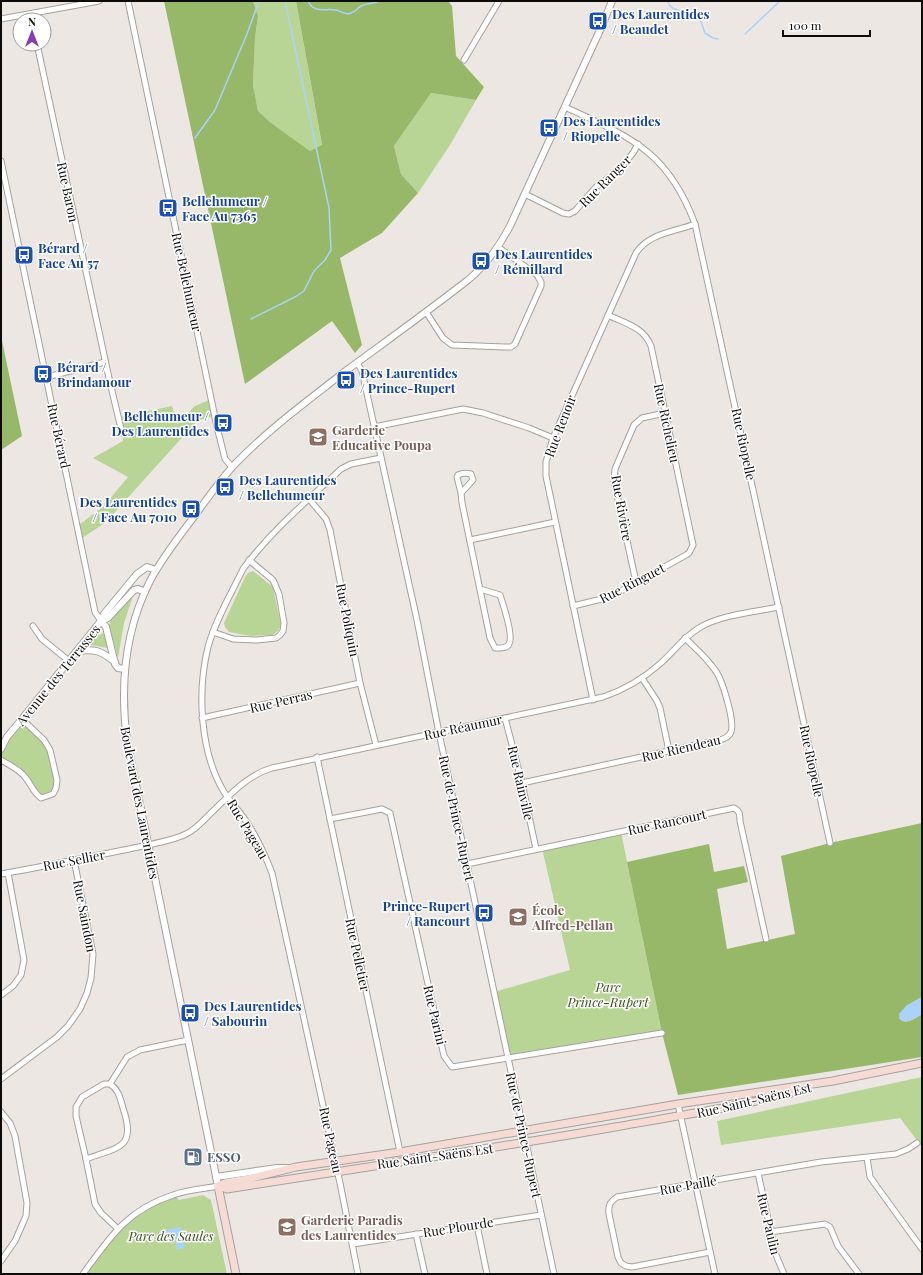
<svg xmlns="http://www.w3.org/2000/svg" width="923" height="1275" viewBox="0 0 923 1275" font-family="'Playfair Display',serif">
<rect width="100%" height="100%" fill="#ede7e4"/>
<g fill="#b9d596">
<polygon points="253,1 296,1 322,146 310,151 270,122 258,111 253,85 255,38 258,16"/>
<polygon points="431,93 476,100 450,145 418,193 401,174 394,146"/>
<polygon points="209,400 213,416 197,421 105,523 82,538 79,525 103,507 128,477 93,458 123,441 120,417 172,406 177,424 195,406"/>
<polygon points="253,571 273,587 281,625 278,631 272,635 251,636 229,632 225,627 224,623 245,577 248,573"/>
<polygon points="134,593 124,623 118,658 109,625 112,618"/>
<path d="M103 633C106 637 109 644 107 648L91 645V642L98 635Z"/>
<polygon points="22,719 44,740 57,780 53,794 41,798 26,778 1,760 1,749"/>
<polygon points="621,832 662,1033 508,1058 494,992 570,970 542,848"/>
<polygon points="922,1077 922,1147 900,1118 721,1145 717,1121"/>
<polygon points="174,1194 179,1200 203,1195 211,1200 227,1274 83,1274 131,1216"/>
</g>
<g fill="#97b868">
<polygon points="164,1 253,1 258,16 255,38 253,85 258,111 270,122 310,151 322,145 296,1 448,1 452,6 456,56 484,87 476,100 431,93 394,146 401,174 418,193 382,233 340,258 362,345 355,353 332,321 245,384"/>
<polygon points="1,336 22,436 1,450"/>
<path d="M922 823V997L906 1006 899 1018C906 1026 915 1018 922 1014V1057L678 1095 662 1033 627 862 709 844 714 872 744 866 748 882 717 889 727 949 795 934 781 856 830 843Z"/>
</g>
<g fill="#abd2f9">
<path d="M922 997V1014C914 1019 900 1028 899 1014L906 1006Z"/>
<polygon points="181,1227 185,1248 177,1250 175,1240 162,1242 160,1231"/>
</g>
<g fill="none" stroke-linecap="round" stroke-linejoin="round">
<g stroke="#abd2f9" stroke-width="1.5">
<path d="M308 1C314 14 326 8 336 10 341 11 346 16 351 13 356 12 357 8 361 6 367 3 374 4 379 1"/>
<path d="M668 1C670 13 688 10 697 17 703 21 702 27 705 33L713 38 718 39"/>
<polyline points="745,34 780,1"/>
<polyline points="195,138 215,110 247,34 259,1"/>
<polyline points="251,319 295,297 304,291 314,271 325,260 331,250 329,208 285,1"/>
</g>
<defs>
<g id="minor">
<polyline points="128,1 217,427 225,459 232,467"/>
<polyline points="1,19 99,1"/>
<polyline points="37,44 109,378 122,433"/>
<polyline points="464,60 499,1"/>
<path d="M565 107C630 137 668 151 695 224L830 843"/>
<polyline points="1,161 95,612 101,621"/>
<polyline points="525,194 563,213 569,214 575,211 596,187 619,170 633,153 638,144"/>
<polyline points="426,312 443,338 452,345 505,347 511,347 515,344 541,286 541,282 537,275 498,247"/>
<polyline points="357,363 362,371 417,620 439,733 554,1274"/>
<polyline points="47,377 105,362"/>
<polyline points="374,427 463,409 483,413 529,428 553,438"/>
<path d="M461 493 473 480 471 474C467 473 462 473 458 475L457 477 461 493 462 503 490 638 495 648C500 648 507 649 509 644 514 636 503 604 500 595L480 589"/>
<polyline points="309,499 326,519 330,530 360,683 376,745"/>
<polyline points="470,540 555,522"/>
<polyline points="636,582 614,481 615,469 634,425 642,418 665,413"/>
<path d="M573 606 610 597 686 555 689 553 693 545 651 346C644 327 624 323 608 315"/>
<polyline points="33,626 42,639 69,661"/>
<polyline points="213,632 233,639 257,640 276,638 280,635 283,631 284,623 279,594 273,580 249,560"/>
<polyline points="642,678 657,701 660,708 669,751"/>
<path d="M593 700 546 476V462L553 438 636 253C649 233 674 232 695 224"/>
<polyline points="202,718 360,683"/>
<polyline points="505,718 522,783 536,849"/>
<polyline points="317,757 400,1152"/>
<path d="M1 760C9 765 19 769 25 777 31 784 33 792 41 798L53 794 56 788 57 780 50 750 44 740 22 719"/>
<path d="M522 783 719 740C724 739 729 737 731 732 735 721 722 679 715 670 707 658 695 648 685 638"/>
<polyline points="330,819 382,809 390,813 444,1056 452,1067 662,1033"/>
<path d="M467 864 734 808C740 811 740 815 740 821L766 939"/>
<path d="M1 874C42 867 83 858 124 850 141 846 170 842 186 834 195 830 202 822 209 815 228 797 247 775 272 768L603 697C624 690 644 678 661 663 674 651 684 637 699 628 720 615 754 612 779 607"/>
<polyline points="1,995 13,986 21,975 24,960 8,873"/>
<polyline points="1,1079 57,1037 68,1026 80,1009 87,993 91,978 93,954 74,860"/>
<polyline points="678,1104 715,1274"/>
<polyline points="1,1112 10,1123 15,1136 27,1203 26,1216 15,1241 1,1261"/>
<polyline points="867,1158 870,1177 922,1249"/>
<polyline points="86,1159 76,1116 76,1107 82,1097 104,1084 110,1084"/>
<polyline points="758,1173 776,1255 784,1274"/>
<polyline points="477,1225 487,1274"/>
<path d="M118 1229 101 1213 95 1204 86 1159C118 1147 137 1149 123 1108 120 1098 119 1090 110 1084L127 1057 140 1050 188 1040"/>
<polyline points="770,1232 825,1224 830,1227 838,1246 859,1274"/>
<polyline points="416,1234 425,1274"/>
<polyline points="353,1244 541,1215"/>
<path d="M710 1252 632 1267 626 1266 621 1263 618 1257 609 1214C608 1205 610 1202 617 1197L821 1162 896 1154 908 1149 917 1143"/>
<path d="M83 1274C110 1237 127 1210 173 1195 187 1190 203 1189 218 1186"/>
<path d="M358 1274 340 1183 272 873C265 855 257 837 246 821 239 811 231 802 224 792 200 752 197 692 208 647 215 621 231 594 243 569 270 532 307 501 341 469L351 464 381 458"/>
</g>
<g id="tertiary">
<polyline points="101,621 108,618 134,590 138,589 145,592"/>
<polyline points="101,621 106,627 115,664 118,668 125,669"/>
<path d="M77 651C95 649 100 650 115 662"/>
<polyline points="1,749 7,737 22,719 101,621 104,614 137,574 147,567 156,570"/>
<polyline points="216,1177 277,1168 287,1168"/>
<path d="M218 1186 127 741C120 687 125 630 150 581 162 558 178 538 193 518 207 499 220 480 236 463 269 429 306 402 343 373 385 342 427 312 468 280 486 265 499 247 510 226L601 28 612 1"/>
</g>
<g id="secondary">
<polyline points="218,1186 225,1183 248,1179 296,1167 400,1152 678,1104 833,1081 922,1063"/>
<path d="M218 1186 227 1189C357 1168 486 1150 615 1127 677 1116 738 1107 799 1091"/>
<polyline points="218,1186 236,1274"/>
</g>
</defs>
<use href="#minor" stroke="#a6a19e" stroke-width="7"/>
<use href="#tertiary" stroke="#a6a19e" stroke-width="8"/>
<use href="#secondary" stroke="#a6a19e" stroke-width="9"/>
<use href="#minor" stroke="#fff" stroke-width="5"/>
<use href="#tertiary" stroke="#fff" stroke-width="6"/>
<use href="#secondary" stroke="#f6dbd5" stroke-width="7"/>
</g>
<defs>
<symbol id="bus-square" viewBox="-11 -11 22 22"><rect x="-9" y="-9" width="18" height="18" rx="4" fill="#1a4fb4" stroke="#fff"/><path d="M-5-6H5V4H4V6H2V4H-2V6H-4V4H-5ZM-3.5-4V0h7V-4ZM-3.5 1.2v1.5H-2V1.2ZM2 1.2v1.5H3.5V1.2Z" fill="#fff"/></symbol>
<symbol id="school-square" viewBox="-11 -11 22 22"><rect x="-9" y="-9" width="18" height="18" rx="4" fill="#8d6e63" stroke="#fff"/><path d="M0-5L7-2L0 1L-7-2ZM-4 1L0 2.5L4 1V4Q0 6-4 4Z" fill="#fff"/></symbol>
<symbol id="fuel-square" viewBox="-11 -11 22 22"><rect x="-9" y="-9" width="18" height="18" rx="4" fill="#5c6f8a" stroke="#fff"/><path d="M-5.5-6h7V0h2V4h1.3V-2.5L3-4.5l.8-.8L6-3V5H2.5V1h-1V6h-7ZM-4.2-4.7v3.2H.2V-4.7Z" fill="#fff"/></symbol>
</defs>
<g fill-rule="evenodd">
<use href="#bus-square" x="587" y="10" width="22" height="22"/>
<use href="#bus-square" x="538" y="117" width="22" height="22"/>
<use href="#bus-square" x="157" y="197" width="22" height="22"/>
<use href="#bus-square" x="13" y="244" width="22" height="22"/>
<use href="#bus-square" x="470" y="250" width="22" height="22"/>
<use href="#bus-square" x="32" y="363" width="22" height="22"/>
<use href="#bus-square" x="335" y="369" width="22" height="22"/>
<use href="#bus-square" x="212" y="412" width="22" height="22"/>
<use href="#school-square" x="307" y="426" width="22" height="22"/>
<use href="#bus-square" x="214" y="476" width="22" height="22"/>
<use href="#bus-square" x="180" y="498" width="22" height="22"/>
<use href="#bus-square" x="473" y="902" width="22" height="22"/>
<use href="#school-square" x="507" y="906" width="22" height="22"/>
<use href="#bus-square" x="179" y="1002" width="22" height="22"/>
<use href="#fuel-square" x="182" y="1146" width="22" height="22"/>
<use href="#school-square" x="276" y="1216" width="22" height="22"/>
</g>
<g text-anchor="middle" stroke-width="3" stroke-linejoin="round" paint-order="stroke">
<g font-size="13" font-weight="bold" fill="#164399" stroke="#fff" text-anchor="start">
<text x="612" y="19">Des Laurentides<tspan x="612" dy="15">/ Beaudet</tspan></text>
<text x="563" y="126">Des Laurentides<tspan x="563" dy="15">/ Riopelle</tspan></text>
<text x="182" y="206">Bellehumeur /<tspan x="182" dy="15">Face Au 7365</tspan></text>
<text x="38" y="253">Bérard /<tspan x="38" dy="15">Face Au 57</tspan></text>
<text x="495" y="259">Des Laurentides<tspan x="495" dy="15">/ Rémillard</tspan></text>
<text x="57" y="372">Bérard /<tspan x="57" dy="15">Brindamour</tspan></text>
<text x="360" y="378">Des Laurentides<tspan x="360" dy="15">/ Prince-Rupert</tspan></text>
<text x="209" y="421" text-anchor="end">Bellehumeur /<tspan x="209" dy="15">Des Laurentides</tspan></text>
<text x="239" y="485">Des Laurentides<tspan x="239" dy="15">/ Bellehumeur</tspan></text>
<text x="177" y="507" text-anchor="end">Des Laurentides<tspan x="177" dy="15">/ Face Au 7010</tspan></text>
<text x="470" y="911" text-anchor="end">Prince-Rupert<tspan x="470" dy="15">/ Rancourt</tspan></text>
<text x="204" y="1011">Des Laurentides<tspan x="204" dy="15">/ Sabourin</tspan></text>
</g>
<g font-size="13" fill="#0d0b0a" stroke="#fff">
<text transform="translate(605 181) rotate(-45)" y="5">Rue Ranger</text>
<text transform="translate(68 192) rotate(78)" y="5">Rue Baron</text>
<text transform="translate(187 282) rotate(78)" y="5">Rue Bellehumeur</text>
<text transform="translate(667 423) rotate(78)" y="5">Rue Richelieu</text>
<text transform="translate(560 426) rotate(-69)" y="5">Rue Renoir</text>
<text transform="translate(59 436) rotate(78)" y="5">Rue Bérard</text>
<text transform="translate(744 444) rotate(78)" y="5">Rue Riopelle</text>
<text transform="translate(622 508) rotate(80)" y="5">Rue Rivière</text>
<text transform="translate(632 583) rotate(-27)" y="5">Rue Ringuet</text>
<text transform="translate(348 620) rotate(79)" y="5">Rue Poliquin</text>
<text transform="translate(58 675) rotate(-51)" y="5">Avenue des Terrasses</text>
<text transform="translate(281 701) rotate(-13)" y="5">Rue Perras</text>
<text transform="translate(463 727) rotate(-12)" y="5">Rue Réaumur</text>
<text transform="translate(681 748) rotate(-13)" y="5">Rue Riendeau</text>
<text transform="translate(812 761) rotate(78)" y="5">Rue Riopelle</text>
<text transform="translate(521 783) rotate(77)" y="5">Rue Rainville</text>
<text transform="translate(140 803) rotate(79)" y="5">Boulevard des Laurentides</text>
<text transform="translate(457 818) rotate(78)" y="5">Rue de Prince-Rupert</text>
<text transform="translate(667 822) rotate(-12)" y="5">Rue Rancourt</text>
<text transform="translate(248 829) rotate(59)" y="5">Rue Pageau</text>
<text transform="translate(74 860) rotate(-11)" y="5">Rue Sellier</text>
<text transform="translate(85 916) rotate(79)" y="5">Rue Saindon</text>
<text transform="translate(358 955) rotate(78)" y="5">Rue Pelletier</text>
<text transform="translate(435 1015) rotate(77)" y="5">Rue Parini</text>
<text transform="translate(754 1100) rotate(-13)" y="5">Rue Saint-Saëns Est</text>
<text transform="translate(524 1135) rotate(78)" y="5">Rue de Prince-Rupert</text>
<text transform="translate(331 1140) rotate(78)" y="5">Rue Pageau</text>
<text transform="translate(435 1156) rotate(-8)" y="5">Rue Saint-Saëns Est</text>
<text transform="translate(688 1185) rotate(-10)" y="5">Rue Paillé</text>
<text transform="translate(769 1224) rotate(77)" y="5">Rue Paulin</text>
<text transform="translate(458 1227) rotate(-9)" y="5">Rue Plourde</text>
</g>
<g font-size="13" font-weight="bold" fill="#785e54" stroke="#fff" text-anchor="start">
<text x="332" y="435">Garderie<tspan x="332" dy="15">Educative Poupa</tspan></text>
<text x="532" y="915">École<tspan x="532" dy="15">Alfred-Pellan</tspan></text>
<text x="301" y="1225">Garderie Paradis<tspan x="301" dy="15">des Laurentides</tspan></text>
</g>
<g font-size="13" font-style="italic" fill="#3b5118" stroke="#fff">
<text x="608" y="992">Parc<tspan x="608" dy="15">Prince-Rupert</tspan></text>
<text x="171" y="1241">Parc des Saules</text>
</g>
<g font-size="13" font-weight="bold" fill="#4e5e75" stroke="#fff" text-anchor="start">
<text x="207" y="1162">ESSO</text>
</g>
</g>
<rect width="923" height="1275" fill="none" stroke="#0d0b0a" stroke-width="4"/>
<g transform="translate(32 32)"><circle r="19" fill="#ffffff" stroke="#9e9d9d"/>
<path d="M0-3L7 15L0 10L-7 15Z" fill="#853eb1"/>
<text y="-6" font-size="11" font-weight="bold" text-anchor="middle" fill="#0d0b0a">N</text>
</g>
<path d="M783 30v6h87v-6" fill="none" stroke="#0d0b0a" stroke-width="2"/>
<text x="789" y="30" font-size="12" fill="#0d0b0a" stroke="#ffffff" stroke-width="3" paint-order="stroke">100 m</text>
</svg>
